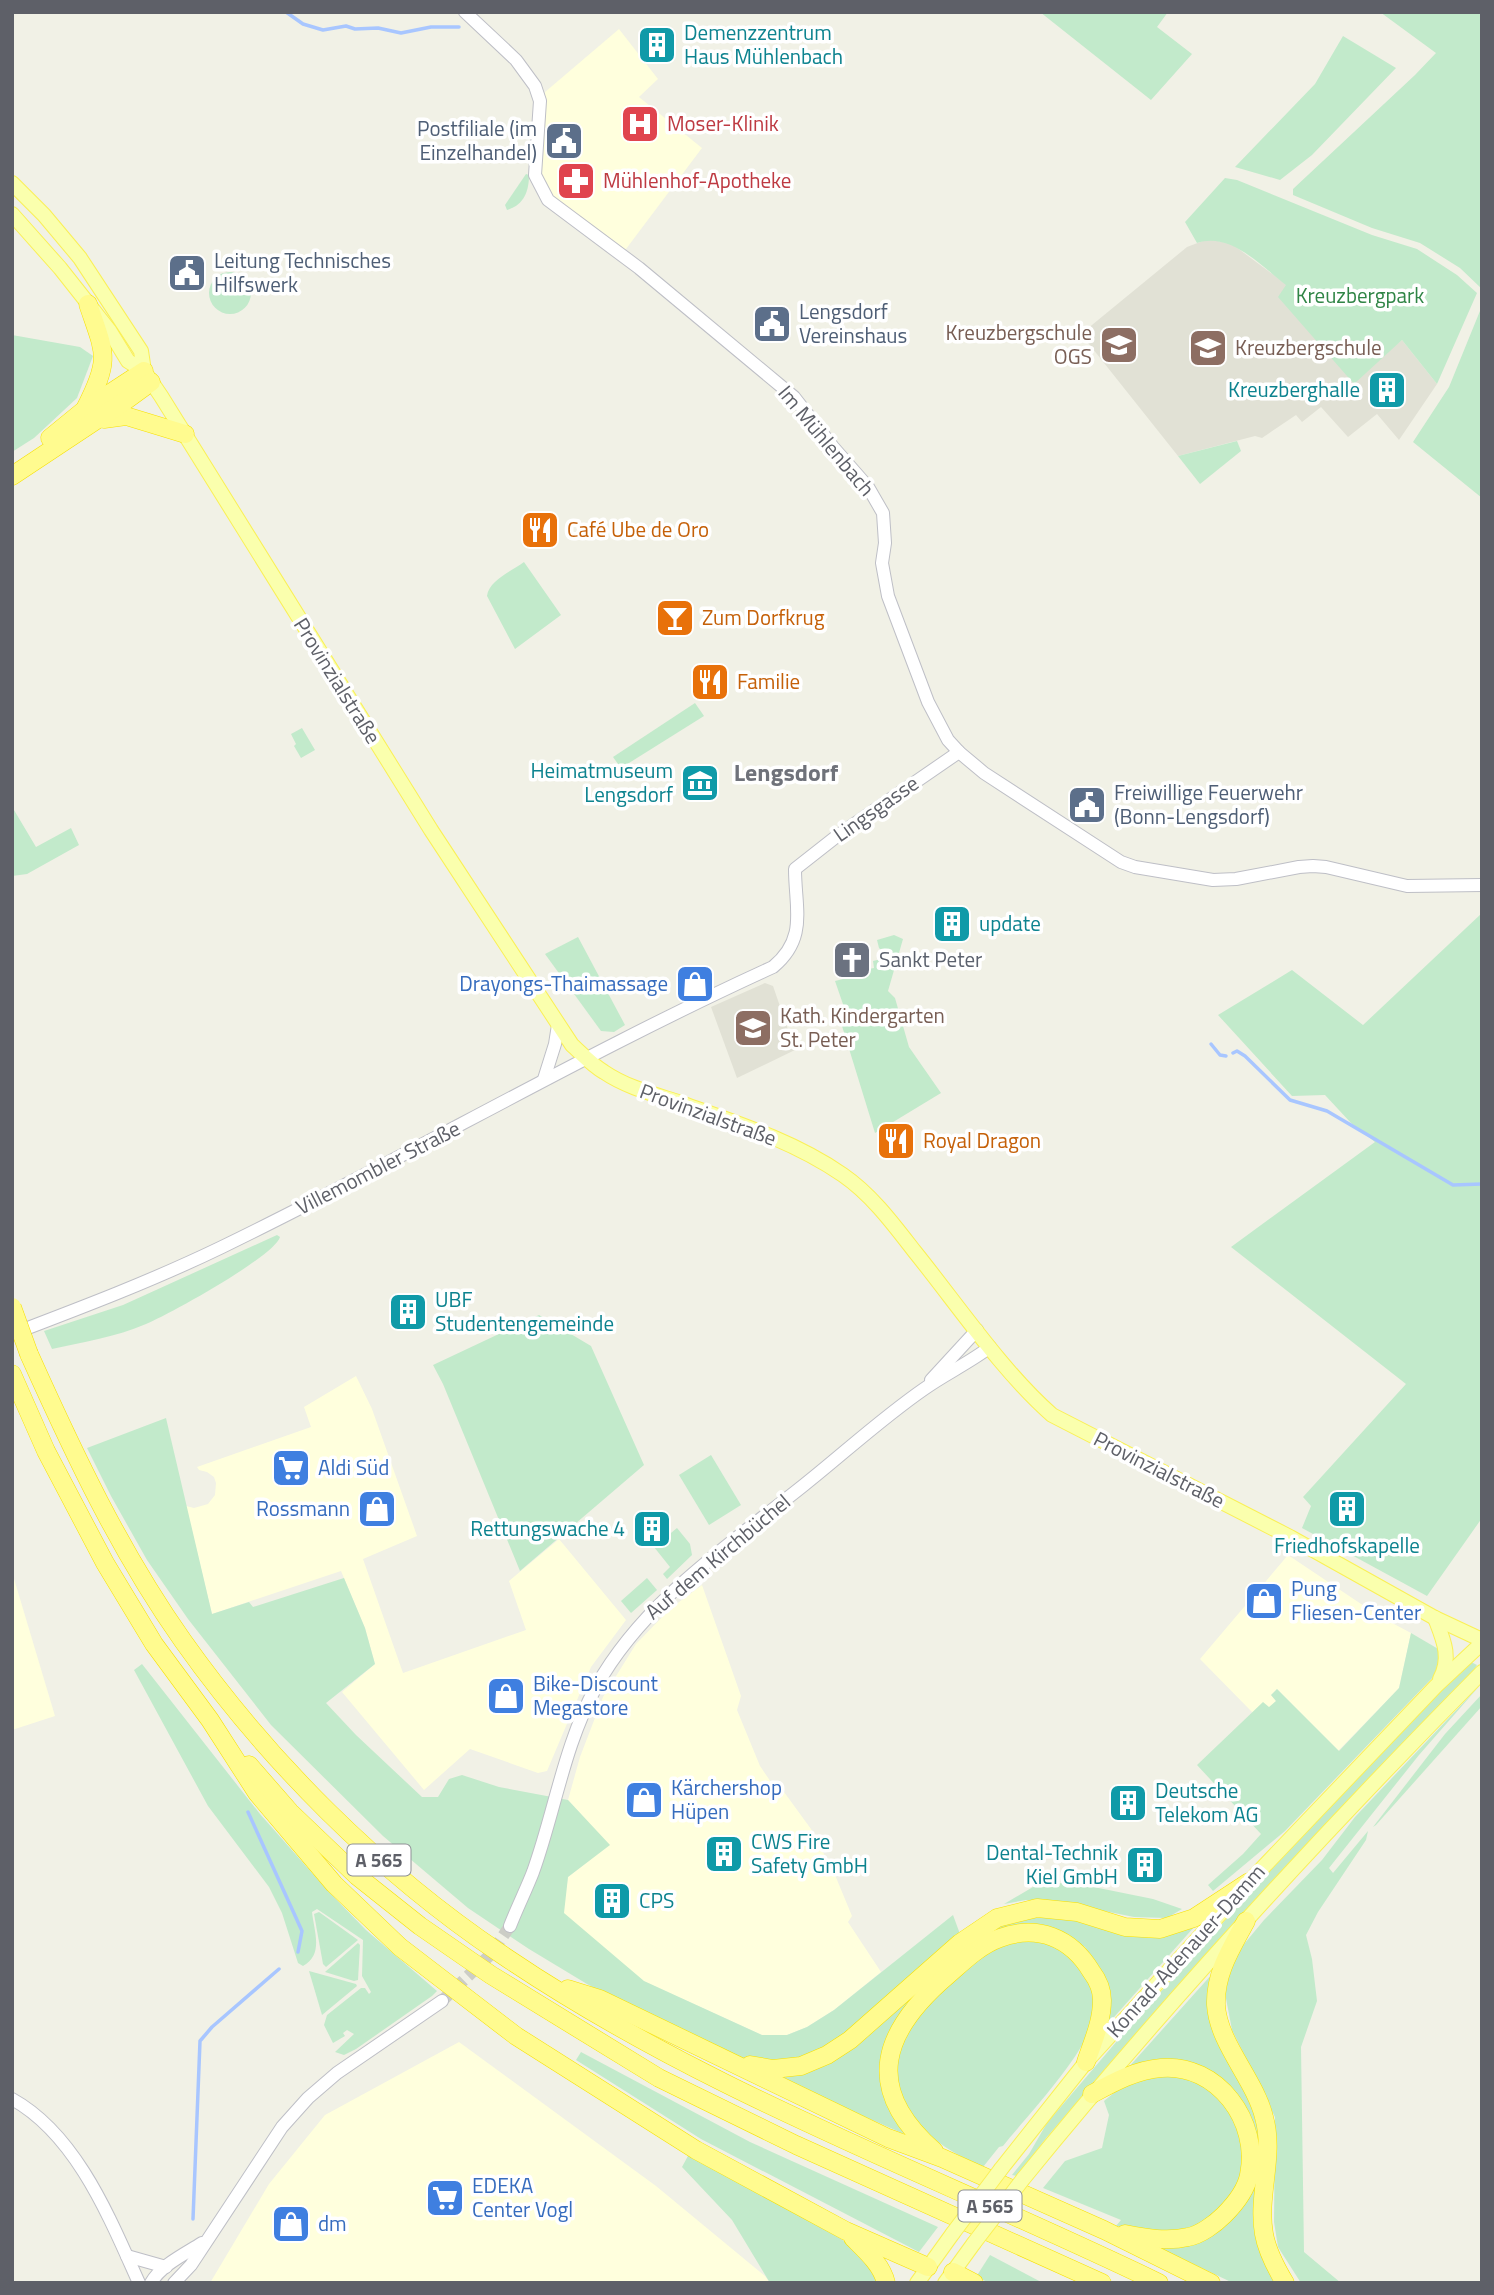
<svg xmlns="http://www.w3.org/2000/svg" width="1494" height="2295" viewBox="0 0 1494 2295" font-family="'Titillium Web',sans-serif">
<rect width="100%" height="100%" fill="#f1f1e6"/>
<g fill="#ffd">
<polygon points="619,29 658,79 639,97 702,148 623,253 549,197 538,166 545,92"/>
<polygon points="356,1376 372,1409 417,1536 363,1559 403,1673 526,1630 509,1581 559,1539 626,1620 591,1667 547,1771 538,1773 470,1749 424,1790 342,1692 375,1664 365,1628 341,1571 212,1614 186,1506 194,1508 208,1504 215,1495 216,1483 214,1477 207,1472 199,1470 197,1467 311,1427 304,1407"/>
<polygon points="1288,1555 1379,1616 1411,1633 1399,1688 1338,1751 1277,1689 1271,1695 1276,1701 1269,1708 1263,1703 1253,1713 1200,1659"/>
<polygon points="12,1572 55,1716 12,1730"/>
<polygon points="702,1585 741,1696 737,1710 760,1766 775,1788 784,1792 811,1829 835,1875 852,1916 848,1922 881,1972 834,2010 807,2027 787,2035 762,2035 643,1981 563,1913 568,1877 609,1845 568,1800 580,1757 603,1697 636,1644 671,1608"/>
<polygon points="459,2042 656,2186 765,2276 770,2283 210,2283 269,2184 325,2115"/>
</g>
<g fill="#e1e1d5">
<polygon points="1208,239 1232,244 1382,356 1402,340 1437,384 1399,440 1377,414 1348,437 1321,407 1302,422 1296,415 1262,438 1255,436 1178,456 1081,334 1187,247"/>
<polygon points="765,983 773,986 795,1050 737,1078 711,1007"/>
</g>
<g fill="#c2eacb">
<polygon points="1040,12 1168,12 1157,27 1192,54 1151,100"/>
<polygon points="1380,12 1482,12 1482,289 1460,268 1420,243 1372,228 1293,195 1293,189 1415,75 1436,53"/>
<polygon points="1343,36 1396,68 1312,155 1280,180 1235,167 1315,84"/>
<path d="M526 174 529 175C529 191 524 205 507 210L505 205Z"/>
<path d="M1225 178 1237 180 1372 235 1417 249 1457 275 1477 293 1437 384 1402 340 1354 384 1278 297 1286 285C1261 266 1231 232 1197 243L1185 222Z"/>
<circle cx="230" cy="293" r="21"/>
<polygon points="1482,306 1482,498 1413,442 1449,387"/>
<polygon points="12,335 80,347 93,356 77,398 34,438 12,452"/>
<polygon points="1237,441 1241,451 1200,484 1178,456"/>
<path d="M524 562 561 615 515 649 487 596C489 580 512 571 524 562Z"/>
<polygon points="695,703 704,716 621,768 613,757"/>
<polygon points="302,728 315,750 301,758 294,746 296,744 291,734"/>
<polygon points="14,810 36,847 71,828 79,845 27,874 12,876 12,811"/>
<polygon points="1482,913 1482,1518 1427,1596 1302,1528 1311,1506 1303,1497 1406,1384 1231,1247 1375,1142 1351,1123 1325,1095 1292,1096 1218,1015 1292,970 1363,1025"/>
<polygon points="894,935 903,939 888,991 895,998 909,1047 941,1093 875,1133 838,1013 845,1010 835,981 843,979 842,974 874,968 873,961 881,959 884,953 879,948 877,940"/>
<polygon points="578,937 625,1025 614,1032 601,1031 545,954"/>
<path d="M277 1235 280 1237C275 1256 168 1315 146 1324 116 1337 83 1342 52 1349L44 1331 123 1305Z"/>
<polygon points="539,1315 591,1346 644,1465 520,1571 443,1384 433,1365"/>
<polygon points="166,1418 212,1614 249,1602 253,1607 344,1578 365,1628 375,1664 326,1703 356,1735 422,1797 438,1797 449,1779 462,1775 499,1787 568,1800 610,1845 568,1877 564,1913 644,1981 762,2035 787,2035 807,2027 834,2010 953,1915 960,1934 854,2027 815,2054 775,2064 740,2058 629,2007 587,1984 529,1949 468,1908 383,1836 271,1725 188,1619 147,1560 111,1496 87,1448"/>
<polygon points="711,1455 741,1505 709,1525 679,1475"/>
<polygon points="677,1528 690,1544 692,1555 667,1579 663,1574 670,1567 654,1547"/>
<polygon points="647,1578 657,1590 631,1613 621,1601"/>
<polygon points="1411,1633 1440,1650 1437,1673 1285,1831 1213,1891 1208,1885 1243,1854 1261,1834 1197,1765 1263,1702 1269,1707 1276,1701 1271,1695 1277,1689 1339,1751 1399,1688"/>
<polygon points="1469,1661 1477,1665 1473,1672 1342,1807 1197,1964 1047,2137 1017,2176 1012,2175 1029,2154 1047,2123 1129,2027 1301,1836"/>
<path d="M142 1664 260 1814 328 1891 366 1930 437 1991 432 1996 356 2049 344 2055 335 2052 354 2034 347 2030 343 2033 345 2036 333 2043 324 2025 327 2015 361 1988H365L369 1994 371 1992 362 1976 363 1940 317 1909 312 1912C314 1931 324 1955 303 1966L298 1963 282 1913 269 1887 208 1806 134 1670Z"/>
<polygon points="1482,1683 1419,1755 1329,1868 1333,1873 1368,1831 1366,1840 1318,1912 1306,1935 1312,1959 1317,2001 1301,2047 1304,2252 1341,2283 1301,2283 1278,2247 1274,2222 1275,2117 1232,2030 1224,1988 1235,1955 1264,1920 1322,1860 1355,1817"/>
<polygon points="1482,1694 1482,1706 1376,1825 1373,1827 1445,1734"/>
<polygon points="1069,1882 1153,1899 1182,1909 1167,1918 1134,1917 1054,1901 1026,1900 1004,1904 1033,1887"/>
<polygon points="319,1912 358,1940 326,1967 323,1964 314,1914"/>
<polygon points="1026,1918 1065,1918 1195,1926 1107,2025 1105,1979 1085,1947 1048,1926 1010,1928 906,2009 890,2109 904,2134 775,2077 790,2075 998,1926"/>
<path d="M1017 1940C1048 1941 1067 1945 1084 1974 1091 1986 1097 1999 1095 2014 1090 2050 1027 2116 1003 2146L999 2147 983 2167C941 2149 890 2115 898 2063 899 2056 899 2048 902 2042 913 2017 933 1997 954 1980 977 1961 988 1951 1017 1940Z"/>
<polygon points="358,1943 360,1945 358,1980 354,1981 325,1972"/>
<polygon points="309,1971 356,1984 357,1986 322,2015"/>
<polygon points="1213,1973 1247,2092 1259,2123 1277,2283 1233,2283 1160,2248 1183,2244 1255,2172 1216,2078 1127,2069"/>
<polygon points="581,2052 750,2142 938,2227 919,2252 701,2139 576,2060"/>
<polygon points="1153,2076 1176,2076 1200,2083 1226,2103 1243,2142 1241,2175 1234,2193 1203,2223 1171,2234 1116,2226 1121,2220 1043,2188 1065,2161 1102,2148 1109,2115 1104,2101 1120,2088"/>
<polygon points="689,2154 828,2229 862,2255 879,2283 770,2283 732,2220 682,2167"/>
<polygon points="990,2255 1043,2283 990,2283 976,2277"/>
</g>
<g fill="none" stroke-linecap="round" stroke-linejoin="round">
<g stroke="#a8c6ff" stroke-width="3.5">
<polyline points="286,12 303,24 323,30 346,26 355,29 378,28 401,33 431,27 459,27"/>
<polyline points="1211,1044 1220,1055 1226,1056"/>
<polyline points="1233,1053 1237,1051 1245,1056 1290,1100 1327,1111 1453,1185 1482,1184"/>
<polyline points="248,1812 302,1931 298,1952"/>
<polyline points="193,2219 200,2041 212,2027 279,1969"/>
</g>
<polyline stroke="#cccdc6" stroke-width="12" stroke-dasharray="12 6" stroke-linecap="butt" points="442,2001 490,1955 510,1926"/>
<defs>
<g id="minor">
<polyline points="465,12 516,60 535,86 540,101 535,175 548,200 639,268 794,397 833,447 868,487 883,513 885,543 882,563 888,596 928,702 948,740 959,752 984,773 1121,862 1135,867 1213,880 1236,879 1299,867 1313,866 1326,867 1407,886 1482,885"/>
<polyline points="544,1079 555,1044 558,1025"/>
<path d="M12 1334C83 1307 154 1280 222 1247 408 1157 586 1052 773 967 808 938 795 908 795 869L837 836 959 752"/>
<polyline points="931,1380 977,1330"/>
<path d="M510 1926C517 1908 526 1890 533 1872 555 1811 564 1745 596 1687 643 1602 729 1545 804 1485 843 1454 882 1418 924 1389 945 1374 969 1363 990 1347"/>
<path d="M12 2099C77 2135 110 2219 139 2283"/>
<polyline points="127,2256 166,2267"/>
<path d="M151 2283C161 2265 185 2254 202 2243"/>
<polyline points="174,2283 191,2265 282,2127 308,2098 337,2073 442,2001"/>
</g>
<g id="major">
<polyline points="12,183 44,215 80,258 141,351 144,371"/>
<path d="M12 214 60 268 109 330 128 361 144 371 161 396 431 830 572 1045C582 1054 592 1065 604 1072 626 1087 653 1094 678 1102 734 1122 794 1141 843 1175 872 1195 894 1225 915 1252 957 1304 1002 1371 1052 1415L1290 1537 1435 1618 1482 1640"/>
<path d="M1435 1618C1443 1639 1452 1657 1440 1679"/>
<polyline points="1001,2169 1086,2062 1249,1882 1436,1686 1482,1643"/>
<path d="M1023 2179C1167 2002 1322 1834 1482 1672"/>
<polyline points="917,2283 953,2233"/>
<polyline points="945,2283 974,2243"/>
</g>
<g id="highway">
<path d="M86 407C111 358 105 354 88 304"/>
<polyline points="104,419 126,416 185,434"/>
<polyline points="50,438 83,411 144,371"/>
<polyline points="12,476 125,401 151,382"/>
<path d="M29 1354C74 1454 120 1552 183 1641 268 1761 379 1872 501 1954 705 2093 938 2176 1159 2283"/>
<polyline points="12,1374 46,1451 105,1563 154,1644 210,1720 257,1793 334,1884 400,1947 516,2036 696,2150 846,2231 928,2267"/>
<polyline points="249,1765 290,1812 357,1876 420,1926 491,1975 659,2078 796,2145 1102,2283"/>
<path d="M1246 1921C1231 1949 1215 1973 1216 2005 1218 2043 1255 2080 1264 2117 1275 2156 1257 2195 1264 2234 1267 2251 1276 2268 1285 2283"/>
<polyline points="568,1989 600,1999 888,2138 942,2158 1104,2230 1211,2283"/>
<polyline points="750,2065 773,2069 801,2066 827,2055 850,2040 960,1943 997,1918 1037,1908 1077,1912 1125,1927 1160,1929 1194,1918 1249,1882"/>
<path d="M1092 2094C1114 2082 1136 2070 1161 2068 1218 2063 1260 2122 1249 2175 1246 2191 1235 2204 1224 2215 1215 2224 1200 2235 1188 2237 1167 2242 1145 2238 1125 2234"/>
<path d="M934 2151C862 2088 882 2031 948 1975 964 1961 980 1945 1000 1938 1038 1924 1071 1938 1091 1971 1097 1979 1102 1990 1102 2000 1102 2022 1093 2041 1086 2062"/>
<path d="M853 2238C866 2251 882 2265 886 2283"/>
<polyline points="953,2272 974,2283"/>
</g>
</defs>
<use href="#minor" stroke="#bebfc6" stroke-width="14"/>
<use href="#major" stroke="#faf056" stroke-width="16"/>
<use href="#highway" stroke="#f7e000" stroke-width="19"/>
<use href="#minor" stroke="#fff" stroke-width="12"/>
<use href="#major" stroke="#faffad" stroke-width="14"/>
<use href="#highway" stroke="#fffb8f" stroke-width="18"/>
<defs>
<g id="major-bridge">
<polyline points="953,2233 1001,2169"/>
<polyline points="974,2243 1023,2179"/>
</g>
<polyline id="highway-bridge" points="12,1307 29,1354"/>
</defs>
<use href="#major-bridge" stroke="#faf056" stroke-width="16" stroke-linecap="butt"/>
<use href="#highway-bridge" stroke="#f7e000" stroke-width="19" stroke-linecap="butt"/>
<use href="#major-bridge" stroke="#faffad" stroke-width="14"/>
<use href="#highway-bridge" stroke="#fffb8f" stroke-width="18"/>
</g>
<defs>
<symbol id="building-square" viewBox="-11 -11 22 22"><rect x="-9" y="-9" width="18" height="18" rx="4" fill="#0f9aa8" stroke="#fff"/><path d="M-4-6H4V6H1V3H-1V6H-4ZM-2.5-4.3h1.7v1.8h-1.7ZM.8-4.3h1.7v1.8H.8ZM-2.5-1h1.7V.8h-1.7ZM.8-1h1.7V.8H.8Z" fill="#fff"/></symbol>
<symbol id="hospital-square" viewBox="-11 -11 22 22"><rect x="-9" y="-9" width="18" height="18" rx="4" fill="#e0444e" stroke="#fff"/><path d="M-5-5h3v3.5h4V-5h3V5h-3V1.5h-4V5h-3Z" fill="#fff"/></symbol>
<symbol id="civic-square" viewBox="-11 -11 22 22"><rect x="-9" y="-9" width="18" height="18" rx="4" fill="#5c6f8a" stroke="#fff"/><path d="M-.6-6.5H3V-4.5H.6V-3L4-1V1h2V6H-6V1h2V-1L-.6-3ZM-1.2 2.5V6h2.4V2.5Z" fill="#fff"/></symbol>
<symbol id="pharmacy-square" viewBox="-11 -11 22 22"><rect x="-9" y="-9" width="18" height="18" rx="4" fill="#e0444e" stroke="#fff"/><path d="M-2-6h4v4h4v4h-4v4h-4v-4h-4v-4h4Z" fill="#fff"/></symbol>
<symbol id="school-square" viewBox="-11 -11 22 22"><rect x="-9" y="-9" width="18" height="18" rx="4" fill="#8d6e63" stroke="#fff"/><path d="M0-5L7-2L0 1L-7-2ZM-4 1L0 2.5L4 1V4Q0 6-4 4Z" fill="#fff"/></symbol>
<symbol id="restaurant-square" viewBox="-11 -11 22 22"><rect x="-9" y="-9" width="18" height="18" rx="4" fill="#e8710a" stroke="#fff"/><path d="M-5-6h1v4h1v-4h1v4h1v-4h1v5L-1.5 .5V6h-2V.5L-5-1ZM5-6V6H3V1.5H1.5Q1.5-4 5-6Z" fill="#fff"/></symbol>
<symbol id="bar-square" viewBox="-11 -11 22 22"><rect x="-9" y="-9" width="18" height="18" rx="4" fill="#e8710a" stroke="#fff"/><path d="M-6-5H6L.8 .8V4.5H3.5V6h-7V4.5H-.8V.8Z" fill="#fff"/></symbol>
<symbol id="museum-square" viewBox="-11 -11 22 22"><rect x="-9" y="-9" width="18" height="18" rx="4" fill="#0f9aa8" stroke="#fff"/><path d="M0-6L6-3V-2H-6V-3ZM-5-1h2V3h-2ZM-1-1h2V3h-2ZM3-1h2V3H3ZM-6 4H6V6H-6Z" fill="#fff"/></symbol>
<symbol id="church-square" viewBox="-11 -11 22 22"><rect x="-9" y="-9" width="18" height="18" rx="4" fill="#6b7280" stroke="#fff"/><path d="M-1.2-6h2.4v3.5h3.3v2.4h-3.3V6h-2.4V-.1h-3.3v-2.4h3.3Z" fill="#fff"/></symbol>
<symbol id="shop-square" viewBox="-11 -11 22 22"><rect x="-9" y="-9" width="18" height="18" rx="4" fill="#3f7fe0" stroke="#fff"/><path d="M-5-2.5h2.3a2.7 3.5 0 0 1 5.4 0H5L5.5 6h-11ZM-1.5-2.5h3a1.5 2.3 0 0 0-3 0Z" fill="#fff"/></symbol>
<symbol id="supermarket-square" viewBox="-11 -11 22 22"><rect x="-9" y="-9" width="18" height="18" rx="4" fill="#3f7fe0" stroke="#fff"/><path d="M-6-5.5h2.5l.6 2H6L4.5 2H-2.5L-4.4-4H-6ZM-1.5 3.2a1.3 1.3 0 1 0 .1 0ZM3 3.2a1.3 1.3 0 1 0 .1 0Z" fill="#fff"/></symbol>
</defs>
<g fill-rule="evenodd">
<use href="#building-square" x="635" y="23" width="44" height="44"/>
<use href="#hospital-square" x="618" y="102" width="44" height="44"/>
<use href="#civic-square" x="542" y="119" width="44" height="44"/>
<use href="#pharmacy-square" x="554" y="159" width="44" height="44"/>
<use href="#civic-square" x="165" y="251" width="44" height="44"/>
<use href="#civic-square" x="750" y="302" width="44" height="44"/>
<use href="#school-square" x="1097" y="323" width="44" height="44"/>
<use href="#school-square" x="1186" y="326" width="44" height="44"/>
<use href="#building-square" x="1365" y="368" width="44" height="44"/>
<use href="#restaurant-square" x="518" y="508" width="44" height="44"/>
<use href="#bar-square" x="653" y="596" width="44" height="44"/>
<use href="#restaurant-square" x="688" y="660" width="44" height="44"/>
<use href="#museum-square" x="678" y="761" width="44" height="44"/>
<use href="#civic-square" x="1065" y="783" width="44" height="44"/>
<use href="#building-square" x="930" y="902" width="44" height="44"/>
<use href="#church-square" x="830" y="938" width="44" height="44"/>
<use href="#shop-square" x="673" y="962" width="44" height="44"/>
<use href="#school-square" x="731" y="1006" width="44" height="44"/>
<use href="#restaurant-square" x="874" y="1119" width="44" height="44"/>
<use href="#building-square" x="386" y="1290" width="44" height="44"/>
<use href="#supermarket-square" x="269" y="1446" width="44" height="44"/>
<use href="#shop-square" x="355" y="1487" width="44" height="44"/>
<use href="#building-square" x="1325" y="1487" width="44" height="44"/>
<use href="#building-square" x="630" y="1507" width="44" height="44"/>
<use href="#shop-square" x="1242" y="1579" width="44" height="44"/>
<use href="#shop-square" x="484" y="1674" width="44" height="44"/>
<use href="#shop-square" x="622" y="1778" width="44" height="44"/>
<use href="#building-square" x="1106" y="1781" width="44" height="44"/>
<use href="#building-square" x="702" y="1832" width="44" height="44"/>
<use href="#building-square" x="1123" y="1843" width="44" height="44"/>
<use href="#building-square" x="590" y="1879" width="44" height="44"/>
<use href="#supermarket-square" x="423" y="2176" width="44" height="44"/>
<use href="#shop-square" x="269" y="2202" width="44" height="44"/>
</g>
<g text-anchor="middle" stroke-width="7" stroke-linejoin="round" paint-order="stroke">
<g fill="#fff" stroke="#8e9095" stroke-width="2">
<rect x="347.5" y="1844.5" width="63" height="31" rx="5"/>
<rect x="958.5" y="2190.5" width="63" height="31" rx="5"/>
</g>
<g font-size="19" font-weight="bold" fill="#5e6068">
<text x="379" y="1867">A 565</text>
<text x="990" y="2213">A 565</text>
</g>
<g font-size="21" fill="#0d838f" stroke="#fff" text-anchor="start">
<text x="684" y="40">Demenzzentrum<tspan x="684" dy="24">Haus Mühlenbach</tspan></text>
<text x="1360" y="397" text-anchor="end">Kreuzberghalle</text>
<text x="673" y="778" text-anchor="end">Heimatmuseum<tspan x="673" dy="24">Lengsdorf</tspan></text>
<text x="979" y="931">update</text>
<text x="435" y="1307">UBF<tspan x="435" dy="24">Studentengemeinde</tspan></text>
<text x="625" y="1536" text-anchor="end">Rettungswache 4</text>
<text x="1347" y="1553" text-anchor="middle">Friedhofskapelle</text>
<text x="1155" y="1798">Deutsche<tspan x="1155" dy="24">Telekom AG</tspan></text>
<text x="751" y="1849">CWS Fire<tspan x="751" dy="24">Safety GmbH</tspan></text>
<text x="1118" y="1860" text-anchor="end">Dental-Technik<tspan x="1118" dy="24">Kiel GmbH</tspan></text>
<text x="639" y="1908">CPS</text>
</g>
<g font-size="21" fill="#be3a42" stroke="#fff" text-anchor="start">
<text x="667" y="131">Moser-Klinik</text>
<text x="603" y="188">Mühlenhof-Apotheke</text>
</g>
<g font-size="21" fill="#4e5e75" stroke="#fff" text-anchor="start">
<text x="537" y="136" text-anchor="end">Postfiliale (im<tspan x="537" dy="24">Einzelhandel)</tspan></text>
<text x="214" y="268">Leitung Technisches<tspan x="214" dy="24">Hilfswerk</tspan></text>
<text x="799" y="319">Lengsdorf<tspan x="799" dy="24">Vereinshaus</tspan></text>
<text x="1114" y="800">Freiwillige Feuerwehr<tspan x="1114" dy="24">(Bonn-Lengsdorf)</tspan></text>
</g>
<g font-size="21" fill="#308546" stroke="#fff">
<text x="1360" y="303">Kreuzbergpark</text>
</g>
<g font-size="21" fill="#785e54" stroke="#fff" text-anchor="start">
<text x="1092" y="340" text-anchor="end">Kreuzbergschule<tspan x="1092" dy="24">OGS</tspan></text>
<text x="1235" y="355">Kreuzbergschule</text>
<text x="780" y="1023">Kath. Kindergarten<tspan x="780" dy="24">St. Peter</tspan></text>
</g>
<g font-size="21" fill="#5e6068" stroke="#fff">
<text transform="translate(826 441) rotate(50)" y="7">Im Mühlenbach</text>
<text transform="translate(337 681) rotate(58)" y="7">Provinzialstraße</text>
<text transform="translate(876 809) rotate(-35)" y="7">Lingsgasse</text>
<text transform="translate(708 1115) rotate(20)" y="7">Provinzialstraße</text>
<text transform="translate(378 1168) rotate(-27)" y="7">Villemombler Straße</text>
<text transform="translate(1159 1470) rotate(27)" y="7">Provinzialstraße</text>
<text transform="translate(718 1557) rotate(-40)" y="7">Auf dem Kirchbüchel</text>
<text transform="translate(1186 1951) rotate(-48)" y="7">Konrad-Adenauer-Damm</text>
</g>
<g font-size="21" fill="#c56008" stroke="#fff" text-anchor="start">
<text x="567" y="537">Café Ube de Oro</text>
<text x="702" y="625">Zum Dorfkrug</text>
<text x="737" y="689">Familie</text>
<text x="923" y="1148">Royal Dragon</text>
</g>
<g font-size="21" fill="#5b616d" stroke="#fff" text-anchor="start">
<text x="879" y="967">Sankt Peter</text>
</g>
<g font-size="21" fill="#366cbe" stroke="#fff" text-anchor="start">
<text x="668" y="991" text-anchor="end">Drayongs-Thaimassage</text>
<text x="318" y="1475">Aldi Süd</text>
<text x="350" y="1516" text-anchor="end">Rossmann</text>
<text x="1291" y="1596">Pung<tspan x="1291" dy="24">Fliesen-Center</tspan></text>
<text x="533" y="1691">Bike-Discount<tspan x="533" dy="24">Megastore</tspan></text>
<text x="671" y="1795">Kärchershop<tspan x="671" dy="24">Hüpen</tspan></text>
<text x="472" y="2193">EDEKA<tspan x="472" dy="24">Center Vogl</tspan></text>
<text x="318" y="2231">dm</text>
</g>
<g font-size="24" font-weight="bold" fill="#6f727a" stroke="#fff">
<text x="786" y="781">Lengsdorf</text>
</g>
</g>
<rect width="1494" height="2295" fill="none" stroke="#5e6068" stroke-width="28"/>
</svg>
